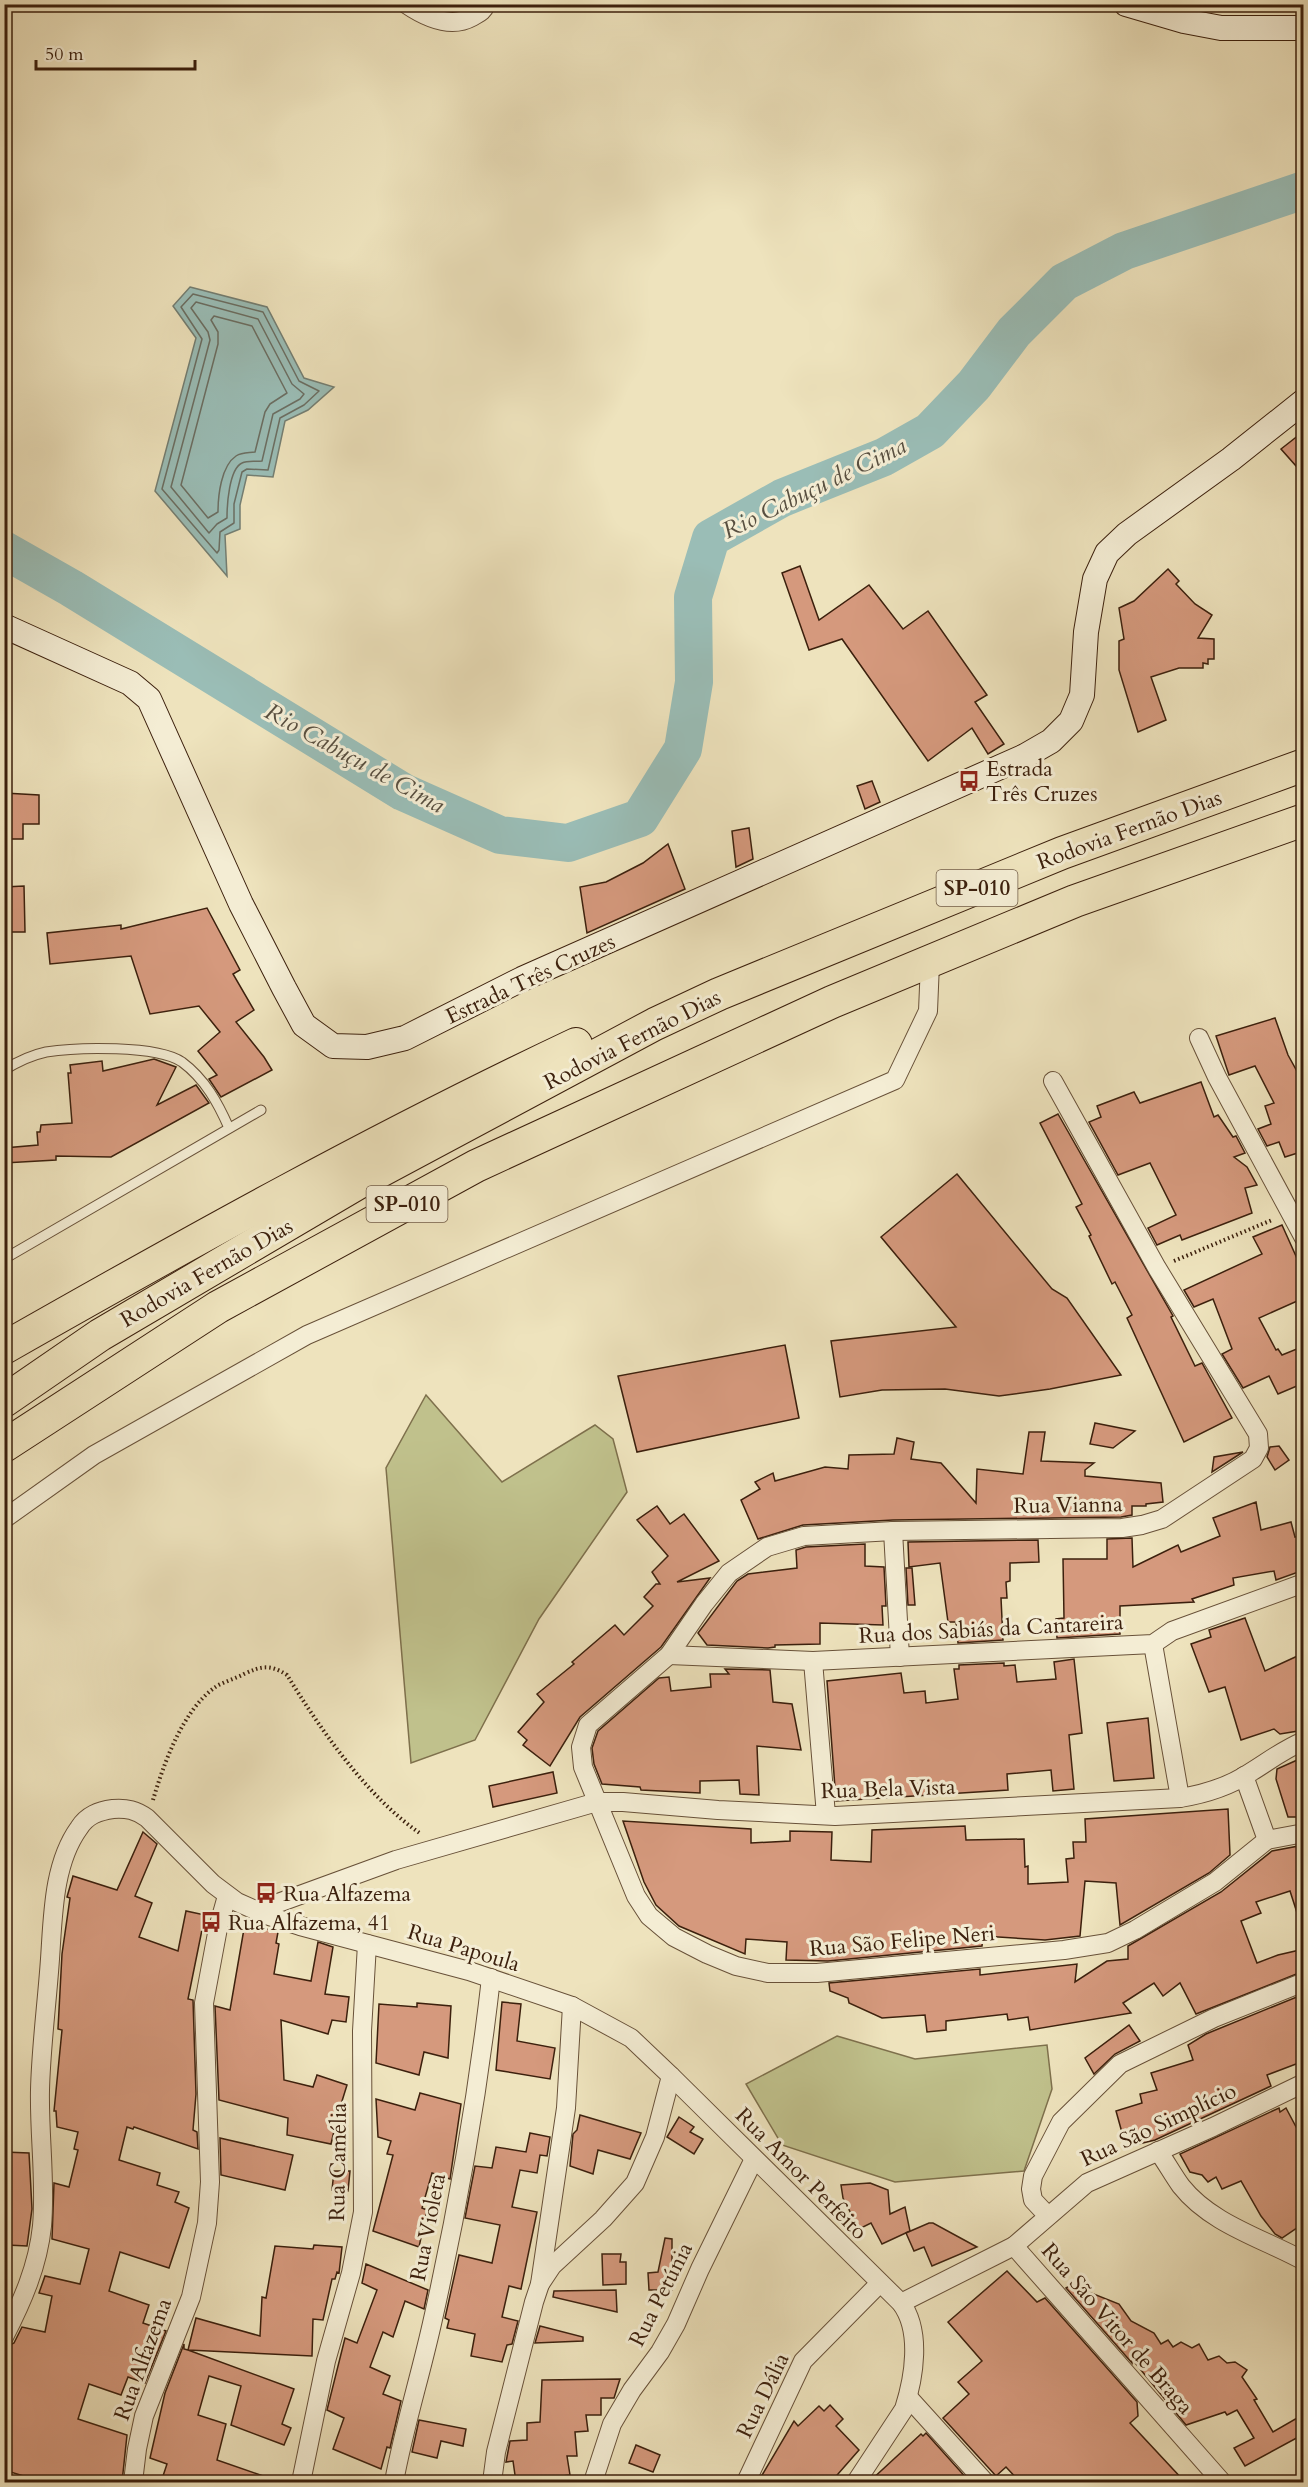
<svg xmlns="http://www.w3.org/2000/svg" width="1308" height="2487" viewBox="0 0 1308 2487" font-family="Cardo,serif">
<rect width="100%" height="100%" fill="#eee3bd"/>
<filter id="stains"><feTurbulence type="fractalNoise" baseFrequency=".00333" numOctaves="4"/><feColorMatrix values="0 0 0 0 .2 0 0 0 0 .09 0 0 0 0 .02 0 0 0 .5 -.17"/></filter>
<radialGradient id="worn" r=".72"><stop offset=".6" stop-color="#630" stop-opacity="0"/><stop offset="1" stop-color="#630" stop-opacity=".3"/></radialGradient>
<g fill="#c0c18c" stroke="#7e704c" stroke-width="1.5">
<polygon points="426,1395 502,1482 595,1425 613,1439 627,1492 539,1619 475,1740 411,1763 386,1468"/>
<polygon points="837,2036 915,2059 1047,2045 1052,2089 1024,2171 895,2182 782,2145 746,2084"/>
</g>
<polygon fill="#9abdb6" stroke="#747e72" stroke-width="1.5" points="190,287 267,307 304,378 334,387 308,410 285,421 273,477 247,475 240,505 240,529 225,535 227,576 155,491 196,338 173,306"/>
<g fill="none" stroke-linecap="round" stroke-linejoin="round">
<g stroke="#6b6e62" stroke-width="1.5">
<polygon points="193,294 263,312 299,381 319,391 304,405 280,418 268,470 247,469 242,472 234,504 234,523 220,532 219,550 217,553 162,489 202,339 181,307"/>
<path d="M196 302 258 319 292 384 304 394 300 399 273 414 262 461C256 462 248 460 242 463 229 469 227 505 227 518L217 524 209 533 171 487 210 340 208 332 191 308Z"/>
<path d="M214 316 252 326 287 393 270 404 265 412 255 452C248 453 242 452 236 456 221 466 218 496 218 512L208 518 181 485 218 344V332L211 320Z"/>
</g>
<polyline stroke="#9abdb6" stroke-width="38" points="4,550 71,588 403,792 500,835 568,843 640,818 683,749 694,682 693,597 711,538 782,498 884,457 930,431 974,385 1014,332 1064,282 1124,251 1304,190"/>
</g>
<g fill="#d5997d" stroke="#3c200d" stroke-width="1.5">
<polygon points="1304,431 1304,475 1281,449"/>
<polygon points="800,566 819,620 869,585 903,629 928,611 987,695 975,702 1004,744 988,754 972,728 928,761 842,639 809,650 782,573"/>
<polygon points="1168,569 1179,581 1176,584 1195,604 1212,615 1198,638 1214,639 1214,659 1208,659 1208,664 1203,663 1203,668 1179,668 1151,677 1166,720 1138,732 1119,670 1119,641 1124,639 1119,608 1134,601"/>
<polygon points="872,781 880,802 865,809 857,786"/>
<polygon points="4,793 39,795 39,824 23,824 23,839 4,839"/>
<polygon points="749,828 753,859 736,867 732,831"/>
<polygon points="668,844 685,889 587,933 580,887 606,882 643,863"/>
<polygon points="24,886 25,932 4,932 4,887"/>
<polygon points="207,908 240,970 233,974 254,1010 236,1022 264,1057 272,1070 221,1097 209,1079 217,1075 198,1051 220,1032 199,1006 150,1014 131,956 50,964 47,933 121,925 121,929"/>
<polygon points="1275,1018 1288,1055 1304,1084 1304,1151 1285,1157 1279,1142 1267,1146 1258,1129 1271,1124 1265,1106 1274,1103 1255,1066 1229,1075 1216,1036"/>
<polygon points="154,1059 176,1067 157,1105 196,1085 209,1103 111,1157 56,1156 56,1160 4,1163 4,1148 38,1145 37,1132 40,1132 41,1125 72,1123 68,1073 71,1073 70,1065 102,1061 103,1071"/>
<polygon points="1201,1082 1214,1117 1218,1115 1233,1137 1236,1136 1245,1153 1234,1157 1247,1167 1257,1185 1245,1188 1252,1213 1182,1240 1180,1235 1157,1245 1148,1228 1176,1215 1150,1163 1118,1175 1089,1122 1101,1117 1097,1106 1134,1092 1140,1103"/>
<polygon points="1058,1114 1173,1316 1171,1317 1195,1366 1202,1363 1232,1418 1184,1442 1127,1318 1132,1315 1115,1282 1112,1284 1089,1236 1091,1235 1076,1207 1082,1204 1040,1123"/>
<polygon points="957,1174 1052,1289 1067,1298 1121,1375 1050,1389 999,1396 945,1389 882,1390 840,1397 831,1341 956,1327 881,1237"/>
<polygon points="1282,1225 1304,1274 1304,1298 1259,1318 1276,1350 1278,1349 1282,1355 1304,1346 1304,1383 1278,1394 1269,1376 1243,1388 1222,1354 1232,1349 1213,1299 1194,1307 1184,1290 1262,1254 1253,1237"/>
<polygon points="785,1345 799,1418 637,1452 618,1376"/>
<polygon points="1095,1423 1135,1431 1113,1448 1090,1444"/>
<polygon points="1029,1432 1045,1432 1041,1461 1094,1463 1085,1470 1085,1476 1161,1483 1163,1502 1146,1504 1146,1506 1132,1506 1132,1515 1121,1517 893,1520 803,1525 758,1539 741,1500 760,1489 755,1482 773,1473 775,1481 825,1467 848,1469 849,1455 894,1454 897,1438 914,1442 911,1459 941,1463 976,1503 977,1469 1023,1474"/>
<polygon points="1279,1446 1289,1460 1275,1470 1267,1457 1270,1447"/>
<polygon points="1243,1452 1212,1472 1214,1457"/>
<polygon points="1256,1502 1261,1530 1291,1522 1295,1537 1304,1535 1304,1570 1276,1580 1274,1571 1233,1578 1234,1585 1192,1599 1194,1602 1120,1606 1120,1634 1057,1638 1056,1619 1064,1618 1063,1559 1107,1559 1107,1539 1132,1538 1133,1567 1178,1545 1181,1552 1220,1536 1213,1518"/>
<polygon points="657,1506 670,1524 684,1514 719,1561 677,1582 710,1578 661,1647 580,1717 550,1766 523,1745 527,1740 518,1732 544,1702 537,1694 574,1664 572,1662 615,1625 624,1635 653,1606 644,1597 656,1584 660,1584 652,1572 668,1556 637,1520"/>
<polygon points="1038,1540 1039,1562 1010,1563 1010,1581 1006,1582 1007,1598 1001,1598 1003,1640 958,1643 956,1622 948,1622 940,1563 909,1567 908,1542"/>
<polygon points="865,1544 865,1566 884,1567 886,1606 882,1606 883,1625 820,1623 820,1644 775,1645 775,1647 768,1648 707,1645 698,1633 737,1581 748,1574 797,1568 796,1550 806,1547"/>
<polygon points="906,1568 912,1568 915,1605 908,1605"/>
<polygon points="1245,1618 1265,1671 1304,1653 1304,1730 1280,1734 1274,1729 1241,1740 1225,1687 1209,1692 1191,1644 1211,1637 1209,1630"/>
<polygon points="1074,1659 1082,1733 1069,1735 1074,1789 1053,1791 1051,1770 1007,1774 1008,1790 836,1801 827,1681 901,1673 904,1693 925,1691 926,1703 958,1699 954,1669 959,1669 959,1665 1004,1663 1004,1666 1015,1665 1017,1682 1056,1679 1054,1662"/>
<polygon points="725,1669 770,1670 773,1702 792,1704 801,1750 757,1746 759,1795 740,1794 739,1780 700,1781 700,1793 641,1790 640,1787 602,1784 594,1764 592,1748 598,1731 659,1678 669,1677 671,1691 711,1687 710,1674 729,1674"/>
<polygon points="1148,1718 1154,1778 1114,1781 1107,1723"/>
<polygon points="1304,1757 1304,1817 1288,1817 1276,1779 1277,1769"/>
<polygon points="553,1772 557,1793 493,1807 489,1786"/>
<polygon points="1228,1809 1230,1855 1209,1873 1120,1925 1116,1883 1085,1881 1080,1936 1045,1940 983,1936 982,1946 828,1961 786,1960 787,1942 746,1939 745,1954 679,1926 656,1905 644,1882 623,1821 751,1829 751,1843 790,1841 790,1831 832,1832 831,1860 871,1862 872,1830 965,1826 966,1840 1024,1839 1025,1867 1028,1866 1028,1884 1068,1882 1066,1859 1074,1858 1073,1842 1086,1842 1085,1819"/>
<polygon points="143,1832 157,1844 135,1896 152,1903 139,1937 178,1951 186,1911 205,1915 188,1999 193,2000 196,2094 193,2130 197,2132 198,2149 134,2127 133,2129 127,2127 119,2160 160,2173 157,2185 179,2192 175,2202 189,2208 169,2268 120,2252 109,2291 149,2305 143,2323 166,2331 145,2383 128,2377 121,2395 89,2384 78,2419 127,2435 122,2482 43,2482 4,2470 4,2348 14,2343 22,2327 45,2332 52,2296 39,2293 45,2276 80,2284 89,2249 52,2239 54,2183 69,2187 78,2150 74,2149 78,2132 57,2127 56,2111 54,2111 62,2030 58,2029 62,1954 70,1898 67,1897 73,1876 117,1890"/>
<polygon points="1304,1845 1304,1921 1300,1922 1290,1891 1256,1902 1261,1913 1241,1921 1257,1963 1278,1955 1304,1949 1304,1971 1196,2014 1180,1983 1163,1996 1154,1983 1123,2003 1131,2013 1030,2030 1028,2017 1008,2020 1007,2014 946,2021 946,2030 927,2032 925,2015 882,2018 849,2003 848,1998 830,1991 829,1983 980,1969 980,1975 1077,1964 1075,1982 1107,1961 1128,1959 1128,1946 1221,1892 1272,1851"/>
<polygon points="245,1923 278,1932 276,1943 279,1944 274,1974 311,1981 318,1942 333,1947 325,1994 349,1997 346,2022 332,2020 328,2034 281,2020 284,2080 313,2087 317,2075 347,2085 338,2114 344,2116 343,2134 334,2131 331,2144 287,2135 288,2118 219,2100 215,2006 230,2010"/>
<polygon points="1304,1994 1304,2061 1267,2075 1271,2086 1155,2140 1126,2147 1116,2111 1142,2103 1140,2094 1157,2090 1151,2073 1193,2060 1188,2045 1206,2034"/>
<polygon points="502,2002 521,2004 517,2041 555,2048 550,2079 496,2070"/>
<polygon points="417,2003 451,2006 448,2058 424,2052 419,2075 376,2063 379,2004 417,2007"/>
<polygon points="1129,2025 1140,2041 1115,2054 1094,2074 1085,2058"/>
<polygon points="420,2093 461,2104 450,2179 432,2173 422,2208 427,2210 419,2247 373,2231 393,2155 387,2154 391,2141 378,2137 376,2099 415,2110"/>
<polygon points="1279,2108 1280,2112 1286,2108 1304,2142 1304,2223 1282,2238 1275,2234 1261,2216 1241,2181 1222,2189 1216,2177 1208,2182 1202,2175 1190,2172 1180,2154"/>
<polygon points="580,2115 641,2133 630,2159 598,2150 593,2174 570,2166 573,2134 577,2130"/>
<polygon points="679,2117 694,2127 690,2132 703,2139 694,2154 667,2137"/>
<polygon points="530,2133 550,2137 547,2156 540,2155 537,2173 520,2170 512,2207 537,2212 521,2289 509,2286 502,2317 518,2321 512,2344 507,2345 502,2362 471,2356 475,2334 447,2328 449,2320 445,2318 459,2255 492,2263 500,2225 465,2218 475,2166 492,2168 496,2147 526,2152"/>
<polygon points="220,2138 293,2155 285,2190 221,2175"/>
<polygon points="4,2152 29,2153 32,2209 27,2246 7,2245 7,2241 4,2241"/>
<polygon points="334,2171 350,2171 348,2191 332,2190"/>
<polygon points="870,2183 888,2190 890,2214 905,2207 910,2231 882,2244 871,2223 859,2229 843,2198 841,2185"/>
<polygon points="929,2223 933,2223 977,2247 932,2266 924,2247 914,2251 906,2233"/>
<polygon points="665,2238 672,2239 672,2290 649,2290 648,2273 658,2272"/>
<polygon points="314,2245 342,2247 339,2273 337,2272 335,2279 332,2279 323,2320 313,2319 312,2356 188,2350 294,2389 282,2424 291,2428 284,2445 231,2425 241,2386 209,2376 198,2415 226,2424 217,2460 269,2478 268,2482 161,2482 167,2464 150,2458 165,2393 184,2344 184,2349 188,2350 196,2318 260,2336 262,2297 266,2298 275,2246 313,2249"/>
<polygon points="602,2254 621,2254 620,2262 626,2262 626,2284 603,2285"/>
<polygon points="366,2264 428,2290 424,2309 405,2301 393,2337 383,2332 370,2367 390,2376 383,2394 401,2401 390,2448 387,2447 381,2469 333,2449 344,2418 327,2410 345,2338 357,2343 377,2290 362,2283"/>
<polygon points="1007,2271 1037,2302 1045,2298 1137,2402 1138,2416 1130,2423 1185,2482 1020,2482 1006,2467 996,2476 943,2418 969,2394 958,2382 982,2361 948,2322"/>
<polygon points="1071,2285 1119,2304 1131,2321 1154,2333 1161,2344 1168,2340 1173,2347 1181,2342 1192,2348 1199,2344 1208,2360 1219,2356 1227,2363 1235,2362 1247,2370 1242,2377 1257,2399 1254,2400 1273,2432 1304,2414 1304,2434 1245,2466 1234,2448 1254,2438 1237,2410 1227,2415 1225,2412 1186,2425 1132,2359 1132,2363 1066,2288"/>
<polygon points="616,2290 617,2312 553,2297 554,2291"/>
<polygon points="540,2326 583,2337 583,2341 535,2343"/>
<polygon points="620,2379 614,2398 601,2398 601,2415 586,2415 588,2431 575,2432 577,2456 567,2456 570,2475 516,2482 513,2461 506,2462 510,2441 527,2440 527,2423 540,2422 542,2380"/>
<polygon points="830,2405 843,2419 836,2426 859,2450 831,2482 758,2482 794,2421 798,2426 819,2406 824,2411"/>
<polygon points="419,2420 466,2429 463,2446 441,2441 437,2458 412,2452"/>
<polygon points="926,2433 969,2481 967,2482 869,2482 921,2434 923,2436"/>
<polygon points="636,2445 660,2455 653,2472 629,2463"/>
</g>
<g fill="none" stroke-linecap="round" stroke-linejoin="round">
<defs>
<g id="lane">
<path d="M4 1070C17 1062 32 1055 46 1052 77 1047 157 1045 182 1062 205 1079 218 1103 229 1128"/>
<polyline points="4,1259 261,1110"/>
</g>
<g id="street">
<path d="M406 4C425 17 450 29 472 17 479 13 483 12 486 4"/>
<polyline points="1199,1038 1217,1077 1304,1238"/>
<polyline points="1053,1081 1157,1268 1258,1434 1259,1448 1253,1459 1162,1519 1142,1525 1122,1528 893,1531 804,1536 767,1547 729,1573 704,1604 669,1655 588,1725 581,1747 583,1767 636,1896 649,1916 674,1937 707,1954 736,1966 768,1973 817,1973 1064,1950 1108,1943 1135,1930 1215,1882 1267,1840 1304,1833"/>
<polyline points="4,1519 94,1455 307,1335 895,1080 928,1011 930,963"/>
<polyline points="893,1531 900,1657"/>
<polyline points="1153,1644 1180,1798"/>
<polyline points="669,1655 813,1661 1153,1644 1172,1631 1304,1583"/>
<polyline points="813,1661 826,1815"/>
<polyline points="1244,1776 1267,1840"/>
<path d="M256 1911 396 1860 597 1802H623L718 1810 835 1816 1180 1798C1205 1794 1230 1786 1251 1772 1269 1761 1284 1749 1304 1741"/>
<path d="M671 2076 901 2303C922 2331 914 2378 904 2409L856 2482"/>
<path d="M1158 2151C1166 2162 1173 2175 1181 2186 1211 2224 1262 2238 1304 2261"/>
<polyline points="1048,2216 1033,2200 1031,2189 1033,2176 1061,2122 1120,2064 1214,2018 1304,1982"/>
<polyline points="1014,2246 1087,2183 1213,2127 1304,2083"/>
<polyline points="901,2303 1014,2246 1222,2482"/>
<path d="M4 2337C22 2302 38 2266 42 2226 46 2181 39 2136 40 2090 41 2047 47 2003 50 1959 53 1916 53 1864 79 1828 87 1815 99 1811 113 1809 127 1808 136 1810 147 1818L213 1884 237 1902 269 1916 300 1926 469 1971 572 2006 631 2038 671 2076 655 2137 635 2183 603 2219 552 2266 540 2284"/>
<polyline points="908,2397 985,2482"/>
<polyline points="133,2482 137,2449 144,2416 191,2297 207,2223 210,2182 204,2003 218,1928 227,1896"/>
<polyline points="301,2482 326,2361 351,2273 363,2212 362,2031 367,1944"/>
<path d="M394 2482C404 2427 421 2374 433 2319 458 2207 478 2093 491 1978"/>
<polyline points="492,2482 496,2452 534,2302 540,2284 566,2108 572,2006"/>
<polyline points="593,2482 612,2424 632,2390 660,2352 676,2324 700,2269 754,2159"/>
<polyline points="746,2482 803,2361 880,2283"/>
<polyline points="1302,2482 1304,2482"/>
</g>
<g id="secondary">
<polyline points="1126,4 1184,21 1221,28 1304,28"/>
<polyline points="4,626 130,683 149,699 241,904 284,988 304,1025 333,1046 367,1047 405,1038 522,979 1025,756 1051,741 1071,721 1082,695 1086,632 1095,579 1107,553 1127,534 1231,459 1304,401"/>
</g>
<g id="highway">
<path d="M4 1348C192 1241 381 1136 576 1044"/>
<polyline points="4,1401 100,1335 358,1183 655,1024 719,994 1062,853 1304,765"/>
<polyline points="4,1446 218,1307 476,1166 832,1002 1075,901 1304,820"/>
</g>
</defs>
<use href="#lane" stroke="#685139" stroke-width="11"/>
<use href="#street" stroke="#685139" stroke-width="20"/>
<use href="#secondary" stroke="#3c200d" stroke-width="26"/>
<use href="#highway" stroke="#3c200d" stroke-width="34"/>
<g stroke="#3c200d" stroke-width="4" stroke-dasharray="1.5 3" stroke-linecap="butt">
<polyline points="1174,1261 1272,1220"/>
<path d="M153 1800C164 1763 182 1712 214 1688 222 1682 235 1679 244 1674 261 1666 270 1664 287 1675 321 1730 367 1797 421 1834"/>
</g>
<use href="#lane" stroke="#f4edd4" stroke-width="9"/>
<use href="#street" stroke="#f4edd4" stroke-width="18"/>
<use href="#secondary" stroke="#f4edd4" stroke-width="24"/>
<use href="#highway" stroke="#eee3bd" stroke-width="32"/>
</g>
<defs>
<symbol id="bus-bare" viewBox="-9 -9 18 18"><path d="M-5-6H5V4H4V6H2V4H-2V6H-4V4H-5ZM-3.5-4V0h7V-4ZM-3.5 1.2v1.5H-2V1.2ZM2 1.2v1.5H3.5V1.2Z" fill="#8f2418" stroke="#f4edd4" stroke-width="2.5" paint-order="stroke"/></symbol>
</defs>
<g fill-rule="evenodd">
<use href="#bus-bare" x="954" y="766" width="30" height="30"/>
<use href="#bus-bare" x="251" y="1878" width="30" height="30"/>
<use href="#bus-bare" x="196" y="1907" width="30" height="30"/>
</g>
<g text-anchor="middle" stroke-width="6" stroke-linejoin="round" paint-order="stroke">
<g fill="#f4edd4" stroke="#735e49" stroke-width="1.5">
<rect x="936.5" y="870" width="81" height="36" rx="4.5"/>
<rect x="366.5" y="1186" width="81" height="36" rx="4.5"/>
</g>
<g font-size="21" font-weight="bold" fill="#3c200d">
<text x="977" y="895">SP-010</text>
<text x="407" y="1211">SP-010</text>
</g>
<g font-size="22" fill="#3c200d" stroke="#f4edd4" text-anchor="start">
<text x="986" y="776">Estrada<tspan x="986" dy="25">Três Cruzes</tspan></text>
<text x="283" y="1901">Rua Alfazema</text>
<text x="228" y="1930">Rua Alfazema, 41</text>
</g>
<g font-size="22" fill="#3c200d" stroke="#f4edd4">
<text transform="translate(1129 829) rotate(-20)" y="8">Rodovia Fernão Dias</text>
<text transform="translate(530 978) rotate(-25)" y="8">Estrada Três Cruzes</text>
<text transform="translate(632 1039) rotate(-27)" y="8">Rodovia Fernão Dias</text>
<text transform="translate(206 1272) rotate(-30)" y="8">Rodovia Fernão Dias</text>
<text transform="translate(1068 1504) rotate(-1)" y="8">Rua Vianna</text>
<text transform="translate(991 1628) rotate(-3)" y="8">Rua dos Sabiás da Cantareira</text>
<text transform="translate(888 1788) rotate(-2)" y="8">Rua Bela Vista</text>
<text transform="translate(902 1940) rotate(-5)" y="8">Rua São Felipe Neri</text>
<text transform="translate(464 1947) rotate(17)" y="8">Rua Papoula</text>
<text transform="translate(1158 2124) rotate(-25)" y="8">Rua São Simplício</text>
<text transform="translate(337 2162) rotate(-89)" y="8">Rua Camélia</text>
<text transform="translate(802 2173) rotate(45)" y="8">Rua Amor Perfeito</text>
<text transform="translate(427 2227) rotate(-79)" y="8">Rua Violeta</text>
<text transform="translate(660 2294) rotate(-63)" y="8">Rua Petúnia</text>
<text transform="translate(1118 2328) rotate(49)" y="8">Rua São Vitor de Braga</text>
<text transform="translate(142 2359) rotate(-70)" y="8">Rua Alfazema</text>
<text transform="translate(762 2395) rotate(-64)" y="8">Rua Dália</text>
</g>
<g font-size="24" font-style="italic" fill="#584f40" stroke="#f4edd4">
<text transform="translate(814 488) rotate(-26)" y="8">Rio Cabuçu de Cima</text>
<text transform="translate(355 758) rotate(29)" y="8">Rio Cabuçu de Cima</text>
</g>
</g>
<rect width="1308" height="2487" fill="none" stroke="#eee3bd" stroke-width="24"/>
<rect x="6" y="6" width="1296" height="2475" fill="none" stroke="#3c200d" stroke-width="3"/>
<rect x="12" y="12" width="1284" height="2463" fill="none" stroke="#3c200d" stroke-width="1.5"/>
<path d="M36 60v9h159v-9" fill="none" stroke="#3c200d" stroke-width="3"/>
<text x="45" y="60" font-size="18" fill="#3c200d" stroke="#f4edd4" stroke-width="4.5" paint-order="stroke">50 m</text>
<rect width="100%" height="100%" filter="url(#stains)"/>
<rect width="100%" height="100%" fill="url(#worn)"/>
</svg>
